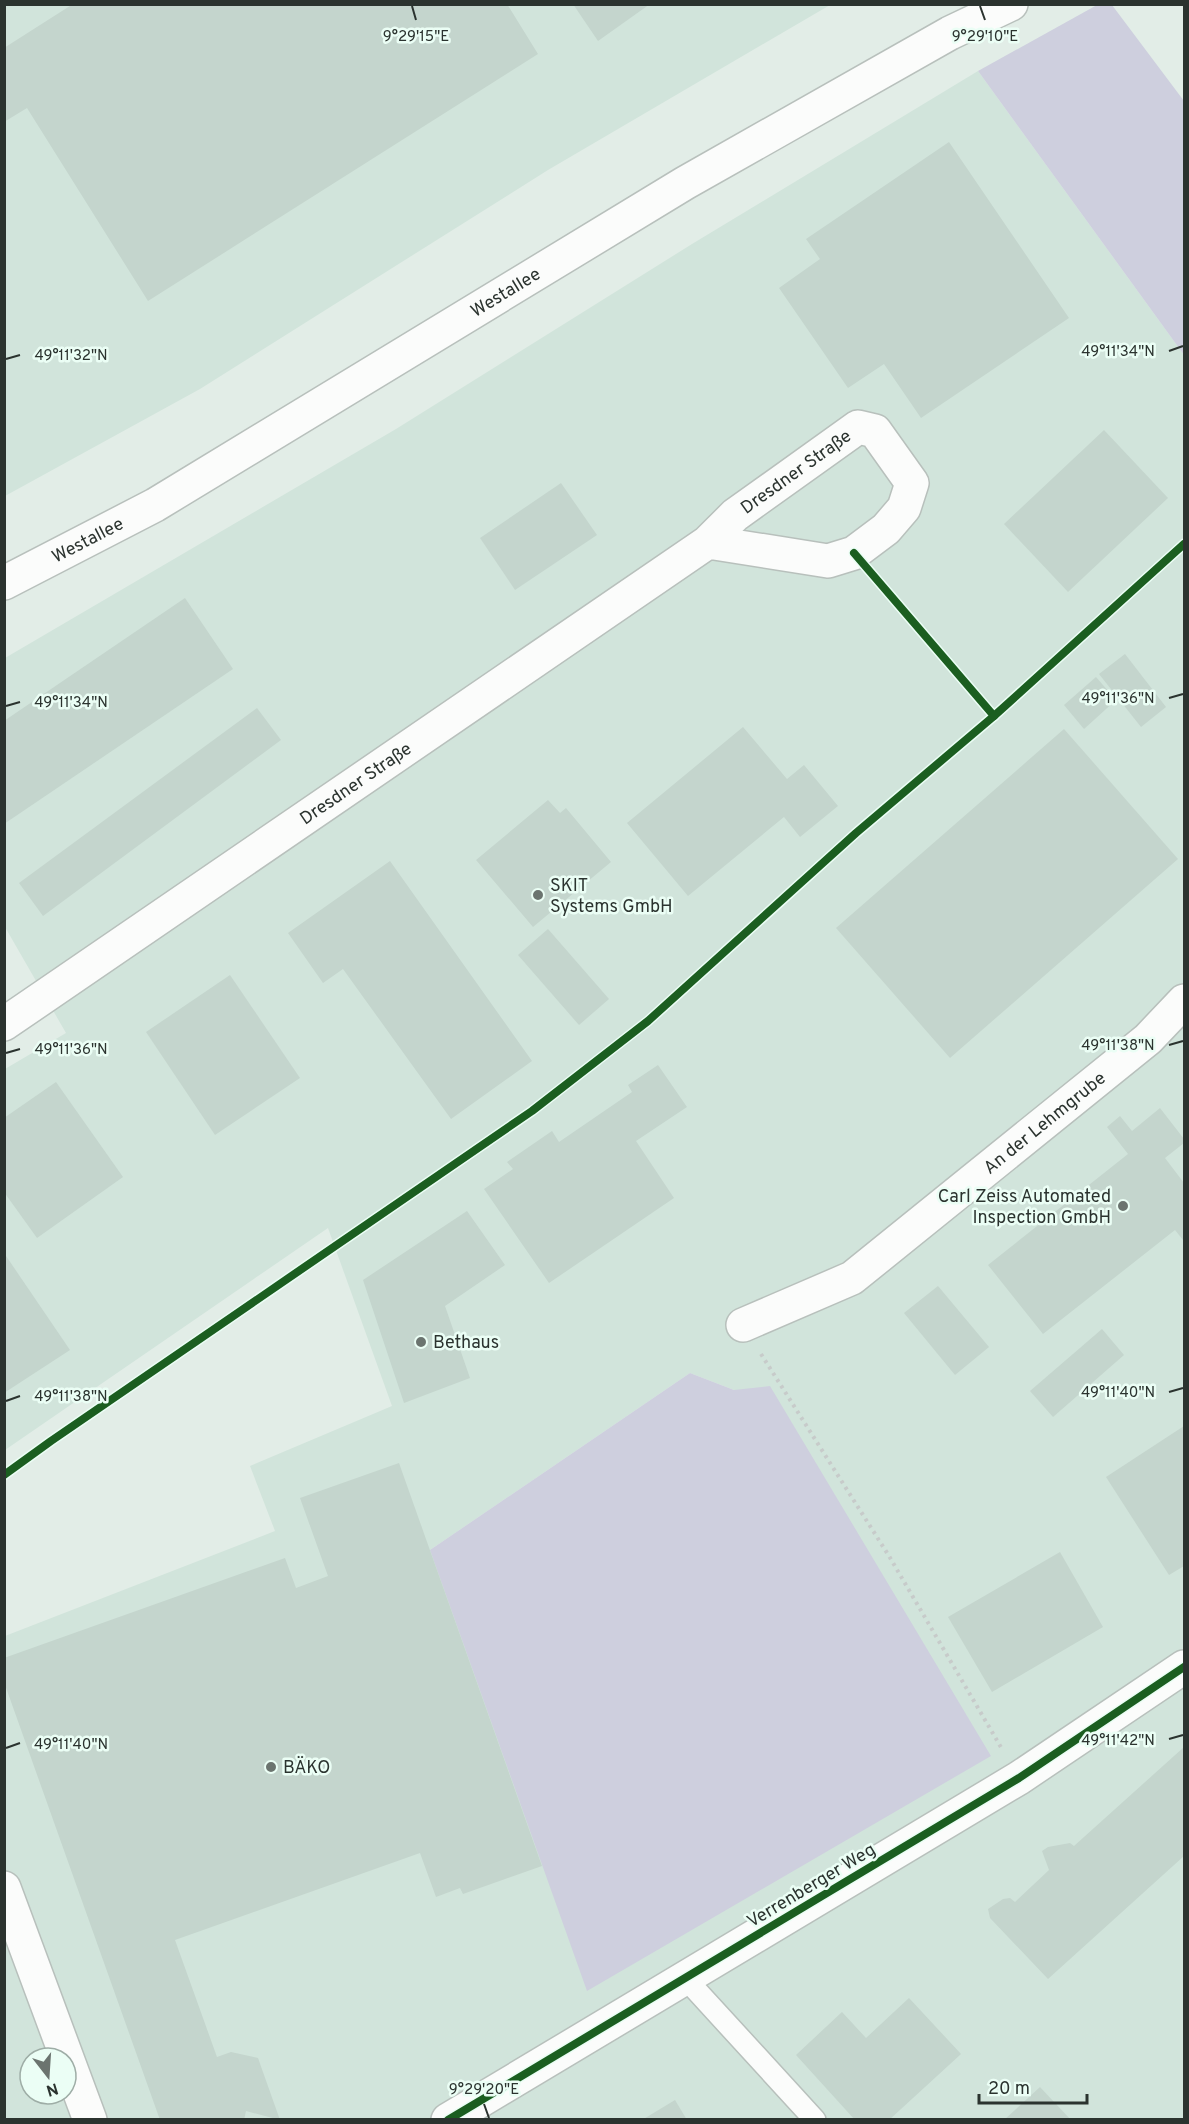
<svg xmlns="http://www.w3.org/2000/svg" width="1189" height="2124" viewBox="0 0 1189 2124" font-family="Overpass,sans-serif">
<rect width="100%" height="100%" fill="#e2ede7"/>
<g fill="#d1e4db" fill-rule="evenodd">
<polygon points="5,5 830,5 548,170 200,389 5,496"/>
<path d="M978 71 1184 355V2119H5V1636L275 1531 250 1466 392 1406 328 1228 5 1450V1069L66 1033 5 927V658L396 429 692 244ZM690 1373 734 1390 430 1550ZM30 2058H66V2094H30Z"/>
</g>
<g fill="#cecfde">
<polygon points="1097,5 1112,5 1184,101 1184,355 978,71"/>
<polygon points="690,1373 734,1390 770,1386 991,1756 587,1991 430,1550"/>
</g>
<g fill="#c4d5cd">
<polygon points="73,4 507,4 538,54 148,301 27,108 4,122 4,48"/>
<polygon points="573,4 650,4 598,41"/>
<polygon points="949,142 1069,318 921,418 884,364 848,388 779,288 820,259 806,239"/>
<polygon points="1104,430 1168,498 1068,592 1004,524"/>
<polygon points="561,483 597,535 515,590 480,538"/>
<polygon points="185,598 233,669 4,824 4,721"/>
<polygon points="1125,654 1166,707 1141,727 1099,674"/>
<polygon points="1096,677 1116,700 1084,729 1064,705"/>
<polygon points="257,708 281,740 43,916 19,883"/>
<polygon points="743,727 787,779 804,765 838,806 800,837 784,817 688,896 627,823"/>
<polygon points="1064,729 1178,859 950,1058 836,928"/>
<polygon points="548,800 560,813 566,808 611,862 533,927 476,860"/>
<polygon points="390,861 532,1061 451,1119 343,969 323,983 288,933"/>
<polygon points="548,929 609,999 579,1025 518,955"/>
<polygon points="230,975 300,1078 215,1135 146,1032"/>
<polygon points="658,1065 687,1107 636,1141 674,1198 549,1283 484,1189 513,1169 507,1162 552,1131 559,1142 632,1092 628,1085"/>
<polygon points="56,1082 123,1177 37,1238 4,1192 4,1118"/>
<polygon points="1160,1108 1184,1139 1184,1143 1165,1158 1184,1183 1184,1239 1183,1240 1175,1230 1043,1334 988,1265 1128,1154 1107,1127 1120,1116 1132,1131"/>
<polygon points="467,1211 505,1265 445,1306 470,1378 404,1403 363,1280"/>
<polygon points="4,1253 70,1350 4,1393"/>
<polygon points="938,1286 989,1347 955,1375 904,1313"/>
<polygon points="1102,1329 1124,1355 1053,1417 1030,1391"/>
<polygon points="1184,1426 1184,1566 1169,1575 1106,1477"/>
<polygon points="399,1463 542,1866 463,1894 460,1888 436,1897 420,1853 175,1940 217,2057 231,2052 258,2058 280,2120 246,2111 244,2120 160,2120 4,1682 4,1658 285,1558 296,1588 328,1576 300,1498"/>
<polygon points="1060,1552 1103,1627 992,1692 948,1617"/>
<polygon points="1184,1747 1184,1856 1048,1979 990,1918 988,1909 1003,1899 1010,1898 1015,1902 1049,1870 1042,1851 1048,1847 1070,1843 1074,1846"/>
<polygon points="909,1998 961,2054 889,2120 855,2120 796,2055 842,2012 866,2038"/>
<polygon points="1040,2087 1071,2120 1004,2120"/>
<polygon points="675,2100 687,2120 642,2120"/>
</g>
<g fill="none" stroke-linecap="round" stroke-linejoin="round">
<defs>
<polyline id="lane" points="685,1978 815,2120"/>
<g id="street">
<path id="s1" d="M4 1024 708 542 735 515 858 427 875 431 912 483 904 508 886 529 854 553 828 561 708 542"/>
<path id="s2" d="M743 1325 852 1278 1148 1039 1184 1001"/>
<polyline points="4,1888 90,2120"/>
<polyline points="448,2120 1019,1778 1184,1667"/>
</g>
<g id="secondary">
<path id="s3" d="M4 583 155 505 685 183 950 33 1011 4"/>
</g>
</defs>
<use href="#lane" stroke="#b8c0bc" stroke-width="24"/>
<use href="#street" stroke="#b8c0bc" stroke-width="36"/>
<use href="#secondary" stroke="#b8c0bc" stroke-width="36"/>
<polyline stroke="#c7cbca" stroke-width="4" stroke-dasharray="3 4.5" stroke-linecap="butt" points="761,1354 889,1556 1002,1749"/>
<use href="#lane" stroke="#fbfcfb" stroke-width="21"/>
<use href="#street" stroke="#fbfcfb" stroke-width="33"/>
<use href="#secondary" stroke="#fbfcfb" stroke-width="33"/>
<defs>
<g id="cycleway">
<polyline points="854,553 994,716"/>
<polyline points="4,1475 51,1441 532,1111 648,1021 856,833 994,716 1184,544"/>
<polyline points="448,2120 1019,1778 1184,1667"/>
</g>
</defs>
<use href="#cycleway" stroke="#ebfef5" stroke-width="11"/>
<use href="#cycleway" stroke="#1b5e20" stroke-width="8"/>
</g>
<path fill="none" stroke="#2b332f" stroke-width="2" d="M412 6 416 20M980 6 985 20M1169 351 1183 346M6 359 20 355M1169 698 1183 694M6 706 20 702M1169 1045 1183 1041M6 1053 20 1049M1169 1392 1183 1388M6 1401 20 1396M1169 1739 1183 1735M6 1748 20 1743M484 2104 489 2118"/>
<g fill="#6b746f" stroke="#ebfef5" stroke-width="2">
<circle cx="538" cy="895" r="6"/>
<circle cx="1123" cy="1206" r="6"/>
<circle cx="421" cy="1342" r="6"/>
<circle cx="271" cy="1767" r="6"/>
</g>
<g text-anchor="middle" stroke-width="5" stroke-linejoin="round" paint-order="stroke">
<g font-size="18" fill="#2b332f" stroke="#ebfef5">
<text dy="6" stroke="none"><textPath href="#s3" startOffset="580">Westallee</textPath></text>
<text dy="6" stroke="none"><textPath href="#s1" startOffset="966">Dresdner Straße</textPath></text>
<text dy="6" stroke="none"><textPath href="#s3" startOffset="94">Westallee</textPath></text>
<text dy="6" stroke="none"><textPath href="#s1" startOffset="426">Dresdner Straße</textPath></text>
<text dy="6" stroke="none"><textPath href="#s2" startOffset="366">An der Lehmgrube</textPath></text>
<text transform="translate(811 1885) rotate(-31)" y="6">Verrenberger Weg</text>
</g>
<g font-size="18" fill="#2b332f" stroke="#ebfef5" text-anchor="start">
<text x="550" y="891">SKIT<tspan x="550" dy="21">Systems GmbH</tspan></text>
<text x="1111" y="1202" text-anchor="end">Carl Zeiss Automated<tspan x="1111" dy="21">Inspection GmbH</tspan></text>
<text x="433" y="1348">Bethaus</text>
<text x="283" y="1773">BÄKO</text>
</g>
</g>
<g font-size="15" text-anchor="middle" fill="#2b332f" stroke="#ebfef5" stroke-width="5" stroke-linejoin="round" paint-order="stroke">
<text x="416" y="41">9°29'15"E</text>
<text x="985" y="41">9°29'10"E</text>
<text x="1118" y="356">49°11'34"N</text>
<text x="71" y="360">49°11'32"N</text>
<text x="1118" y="703">49°11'36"N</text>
<text x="71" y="707">49°11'34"N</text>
<text x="1118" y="1050">49°11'38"N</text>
<text x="71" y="1054">49°11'36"N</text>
<text x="1118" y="1397">49°11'40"N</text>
<text x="71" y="1401">49°11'38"N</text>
<text x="1118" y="1745">49°11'42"N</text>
<text x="71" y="1749">49°11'40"N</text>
<text x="484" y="2094">9°29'20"E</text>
</g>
<rect width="1189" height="2124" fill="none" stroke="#2b332f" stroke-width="12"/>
<g transform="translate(48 2076) rotate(163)"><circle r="28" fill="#ebfef5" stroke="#9eada6" stroke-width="1.5"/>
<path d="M0-4.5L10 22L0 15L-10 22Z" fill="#6b746f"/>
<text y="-9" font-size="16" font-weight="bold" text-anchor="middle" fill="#2b332f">N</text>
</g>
<path d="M979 2094v9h108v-9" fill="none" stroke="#2b332f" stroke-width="3"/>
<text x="988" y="2094" font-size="18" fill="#2b332f" stroke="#ebfef5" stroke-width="4.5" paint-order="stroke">20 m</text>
</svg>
